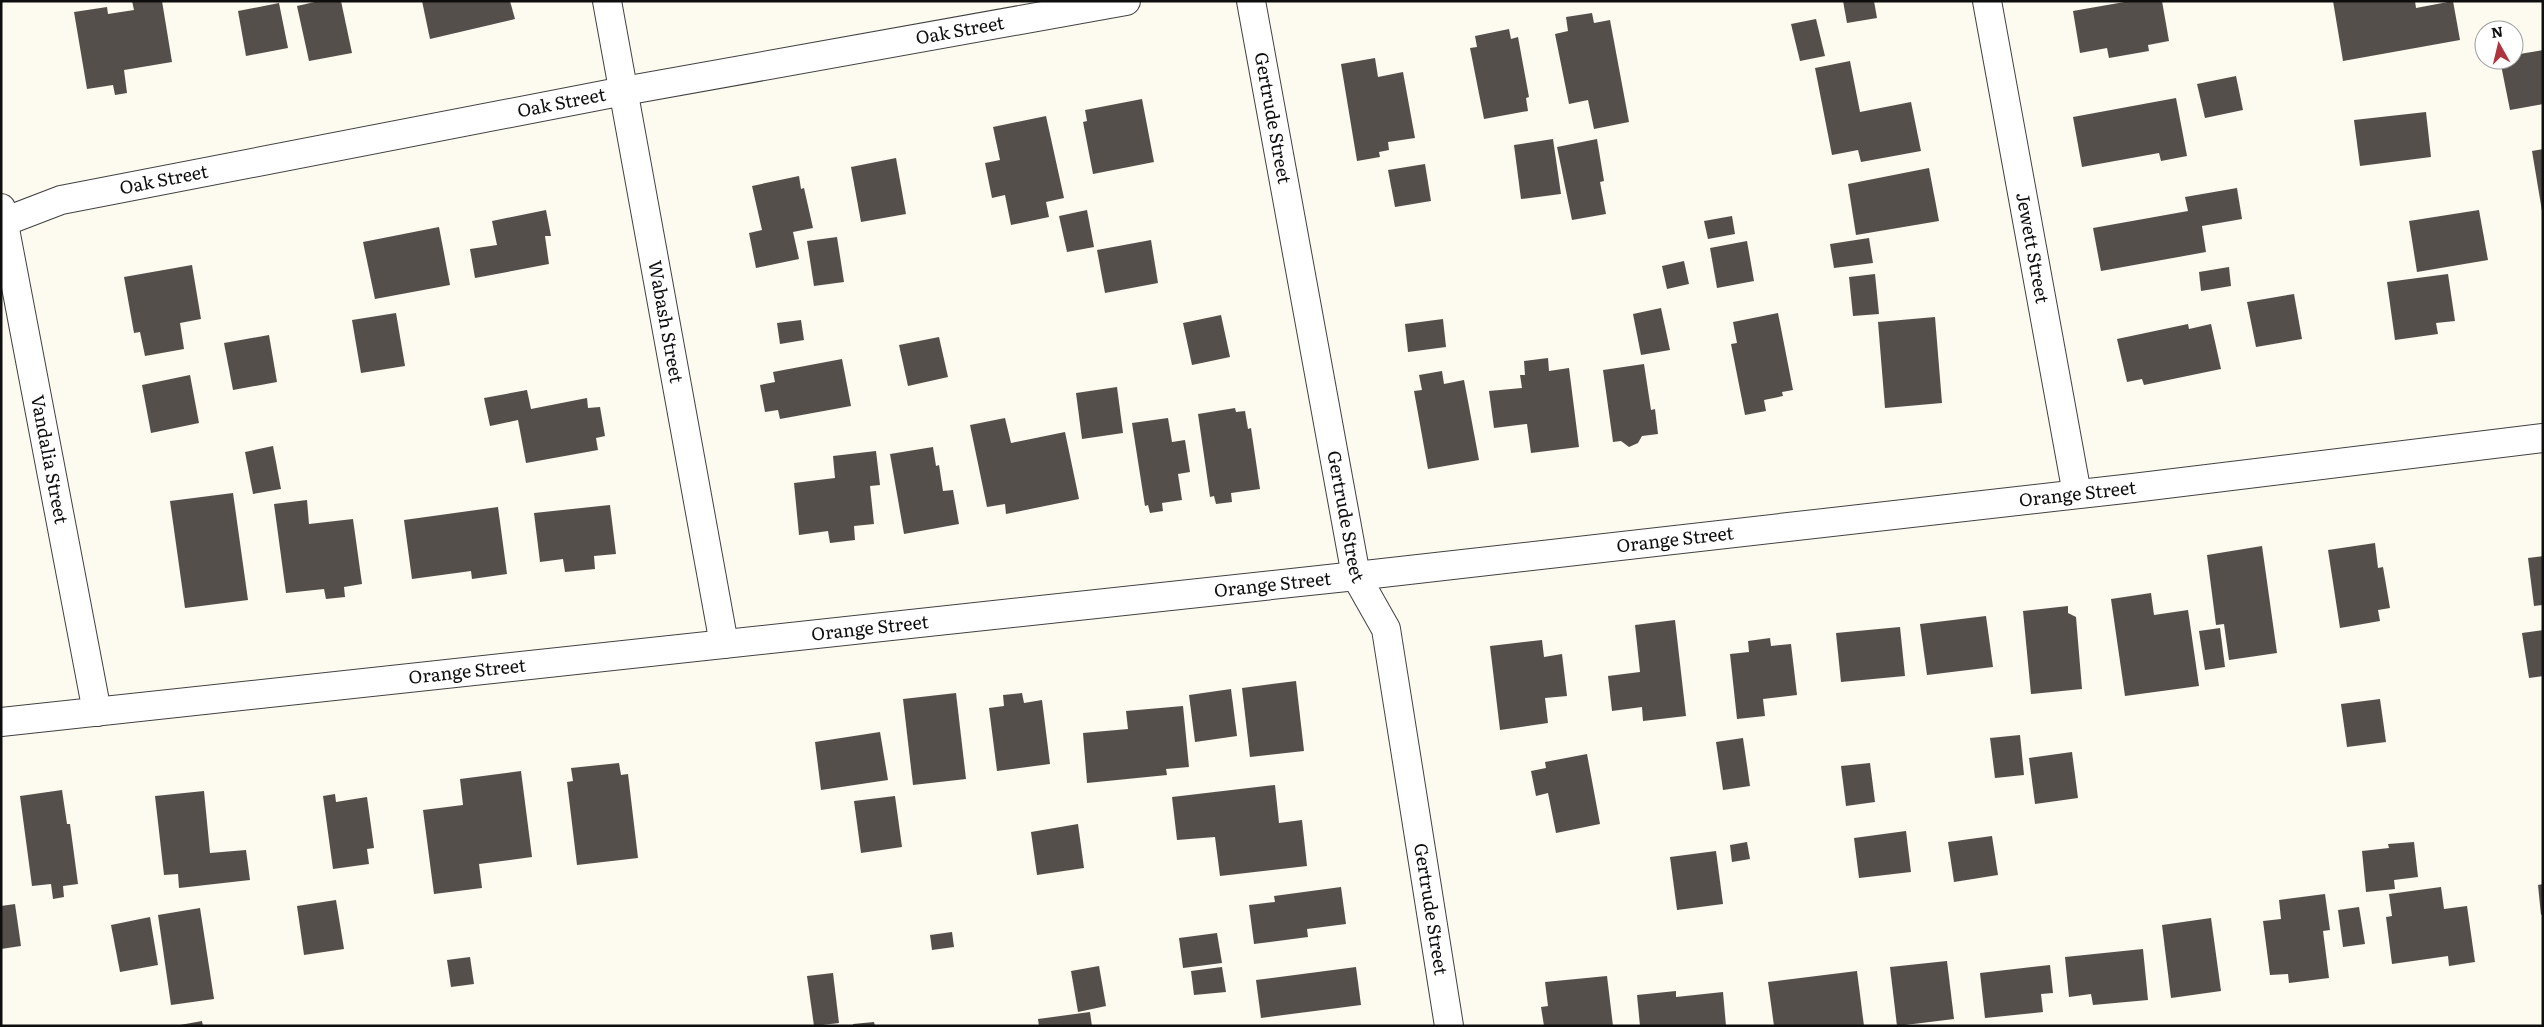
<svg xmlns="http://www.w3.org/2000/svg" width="2544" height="1027" viewBox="0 0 2544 1027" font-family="Literata,serif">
<rect width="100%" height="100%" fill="#fdfaf0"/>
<g fill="#554f4b">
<polygon points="132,1 162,1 172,62 124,70 127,93 115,95 113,85 87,89 74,12 107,7 108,14 134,10"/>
<polygon points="319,1 341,1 352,53 309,61 297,6"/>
<polygon points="422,1 510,1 515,19 430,39"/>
<polygon points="1843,1 1874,1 1877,18 1847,23"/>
<polygon points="2130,1 2162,1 2169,41 2148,45 2149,51 2109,58 2107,48 2080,53 2073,11"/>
<polygon points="2333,1 2415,1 2416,8 2453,1 2460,40 2343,61"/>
<polygon points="279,3 288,48 246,56 238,11"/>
<polygon points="1592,13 1594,23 1610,20 1629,122 1594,129 1588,100 1569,104 1555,34 1568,31 1566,17"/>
<polygon points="1816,19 1825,56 1800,61 1791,24"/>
<polygon points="1509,29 1511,39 1518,37 1529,97 1526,98 1528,111 1484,119 1470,48 1477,47 1475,36"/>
<polygon points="2543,50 2543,104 2510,110 2500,60 2514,60 2514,55"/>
<polygon points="1375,58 1378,77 1403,72 1415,138 1388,142 1389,150 1379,152 1380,157 1357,161 1341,64"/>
<polygon points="1850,61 1860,112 1911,102 1921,151 1861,162 1858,150 1832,155 1815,68"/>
<polygon points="2236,76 2243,110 2205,118 2197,84"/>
<polygon points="2176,98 2187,156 2161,161 2159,153 2082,167 2073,117"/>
<polygon points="1142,99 1154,162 1093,174 1083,122 1087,121 1085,110"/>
<polygon points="2426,112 2431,157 2360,166 2354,120"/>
<polygon points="1046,116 1064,198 1046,202 1049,217 1011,225 1005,195 992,198 985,163 1000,160 993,127"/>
<polygon points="1553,139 1561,194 1521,199 1514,145"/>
<polygon points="1597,139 1604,181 1600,182 1606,214 1572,220 1557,147"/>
<polygon points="2543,149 2543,211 2542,211 2532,151"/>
<polygon points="896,158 906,214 861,222 851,167"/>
<polygon points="1425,164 1431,201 1395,207 1388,170"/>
<polygon points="1929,168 1939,221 1856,235 1848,184"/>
<polygon points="799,176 801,189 804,188 813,228 793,232 799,259 756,268 749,233 762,230 752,186"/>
<polygon points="2237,188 2242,219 2202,226 2206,252 2101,271 2093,228 2188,211 2185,197"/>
<polygon points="546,210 551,236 545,236 549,264 475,278 470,249 497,245 492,221"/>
<polygon points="1087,210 1094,247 1067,252 1059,216"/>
<polygon points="2479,210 2488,260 2417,272 2409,221"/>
<polygon points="1732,216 1735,234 1708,239 1704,221"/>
<polygon points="439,227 450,285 375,299 363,242"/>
<polygon points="837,237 844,282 814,286 807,241"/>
<polygon points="1869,238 1873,263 1834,268 1830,244"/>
<polygon points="1151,240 1158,283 1105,293 1097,250"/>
<polygon points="1747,241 1754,281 1717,288 1710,248"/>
<polygon points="1684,261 1689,284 1667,289 1662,266"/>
<polygon points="192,265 201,319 180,323 184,349 145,356 140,332 134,333 124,277"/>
<polygon points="2229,267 2231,286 2201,291 2199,272"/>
<polygon points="1875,274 1879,314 1853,316 1849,277"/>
<polygon points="2448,274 2455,321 2436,323 2438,334 2395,340 2387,282"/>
<polygon points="2294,294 2302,339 2256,347 2247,302"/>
<polygon points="1661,308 1670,350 1641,355 1633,314"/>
<polygon points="396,313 405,366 361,373 352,320"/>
<polygon points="1778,313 1793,390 1782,392 1783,396 1764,400 1766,411 1745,415 1731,344 1737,343 1733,322"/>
<polygon points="1221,315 1230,357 1192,365 1183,323"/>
<polygon points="1935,317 1942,403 1885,408 1878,322"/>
<polygon points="1443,319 1446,347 1408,352 1405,324"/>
<polygon points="801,320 804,340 780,344 777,323"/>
<polygon points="2188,324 2189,329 2211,324 2221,369 2144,385 2142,379 2127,382 2117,339"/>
<polygon points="269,335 277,382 233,390 224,343"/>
<polygon points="939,337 948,377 908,386 899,345"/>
<polygon points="1548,358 1549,371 1569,368 1579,447 1531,453 1527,424 1494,428 1489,391 1522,388 1520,375 1525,375 1524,361"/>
<polygon points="842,359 851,406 780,419 778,410 765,412 760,385 775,382 773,372"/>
<polygon points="1644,364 1651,410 1655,409 1658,434 1642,436 1638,443 1629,447 1621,441 1613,442 1603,370"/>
<polygon points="1442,371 1444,384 1464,380 1479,460 1428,469 1414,391 1422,390 1419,375"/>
<polygon points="190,375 199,423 151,433 142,385"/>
<polygon points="1117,387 1123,433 1082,439 1076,393"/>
<polygon points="527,390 531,409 587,398 588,408 600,407 605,436 596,438 598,450 526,463 518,420 490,426 484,398"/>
<polygon points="1235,408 1236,412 1245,411 1248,429 1251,428 1260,489 1231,493 1232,502 1216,504 1214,496 1210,497 1198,414"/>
<polygon points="1005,418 1011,443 1065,432 1079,499 1006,514 1005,504 987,507 970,425"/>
<polygon points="1168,418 1172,442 1185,440 1190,472 1178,474 1182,500 1162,503 1163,511 1150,513 1148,505 1145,506 1132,423"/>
<polygon points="273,446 281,489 253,494 245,452"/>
<polygon points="933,447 936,466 939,465 943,491 953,490 959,524 904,534 890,454"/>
<polygon points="876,451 880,485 870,486 874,524 854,526 855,540 830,543 828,531 799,535 794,483 835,478 833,456"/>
<polygon points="233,493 248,600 185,608 170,501"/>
<polygon points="307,500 309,524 353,519 362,584 344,587 345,597 326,599 324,589 286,593 274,504"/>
<polygon points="610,505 616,554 594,556 595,569 565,572 563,559 540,562 534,513"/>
<polygon points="498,507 507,574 472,579 471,571 412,579 404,520"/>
<polygon points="2375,543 2378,568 2383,567 2390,608 2378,610 2380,621 2340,628 2328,550"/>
<polygon points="2262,546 2277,653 2229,660 2224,624 2216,625 2207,555"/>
<polygon points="2543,556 2543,605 2534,606 2528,558"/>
<polygon points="2151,593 2154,615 2188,610 2199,686 2125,696 2111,599"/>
<polygon points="2068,606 2068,613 2076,617 2082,689 2031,694 2023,611"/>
<polygon points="1986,616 1993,667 1927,675 1920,624"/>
<polygon points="1675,620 1686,716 1643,721 1642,707 1612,711 1608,676 1640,672 1635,625"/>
<polygon points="1900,627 1905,676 1841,682 1836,633"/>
<polygon points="2220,628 2225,667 2205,670 2199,631"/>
<polygon points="2543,630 2543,676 2529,678 2522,633"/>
<polygon points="1770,638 1771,646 1791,644 1797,695 1763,699 1765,716 1737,719 1730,654 1749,652 1748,641"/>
<polygon points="1542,640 1544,657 1562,654 1567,696 1545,698 1548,723 1500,730 1490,646"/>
<polygon points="1296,681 1304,751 1250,757 1242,688"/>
<polygon points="1231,689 1237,736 1195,742 1189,695"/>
<polygon points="956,693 966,779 913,785 903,699"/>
<polygon points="1022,693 1024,703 1042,700 1050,764 997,771 989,708 1004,706 1003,695"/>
<polygon points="2380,699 2386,742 2347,747 2341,704"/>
<polygon points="1183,706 1189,767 1166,769 1167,775 1087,783 1083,733 1128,729 1126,711"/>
<polygon points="880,732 888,780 821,790 815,742"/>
<polygon points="2020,735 2024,775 1995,778 1990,738"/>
<polygon points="1743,738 1750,786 1723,790 1716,742"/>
<polygon points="2072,752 2078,798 2035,804 2029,758"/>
<polygon points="1587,754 1600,824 1556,833 1548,793 1536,796 1531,771 1546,768 1545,762"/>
<polygon points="619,763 621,775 628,774 638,858 577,865 567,782 573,781 571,768"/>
<polygon points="1870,763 1875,802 1846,806 1841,766"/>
<polygon points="521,771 532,857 479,864 482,888 434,894 423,810 463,805 460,779"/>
<polygon points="1275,785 1279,823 1302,820 1307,866 1220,876 1215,837 1177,840 1172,797"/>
<polygon points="62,790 67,824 70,824 78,884 63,886 64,897 53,899 51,884 32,886 20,796"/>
<polygon points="204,791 210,853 246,850 250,880 179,888 178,874 164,875 155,796"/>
<polygon points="335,794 336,802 367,797 374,848 367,849 369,864 333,869 323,796"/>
<polygon points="895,796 902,847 861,853 854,801"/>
<polygon points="1078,824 1084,868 1037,875 1031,832"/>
<polygon points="1906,831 1911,872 1859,878 1854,838"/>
<polygon points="1992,836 1998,875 1954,882 1948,842"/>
<polygon points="1747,842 1750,859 1732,862 1730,845"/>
<polygon points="2414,842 2418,877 2394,880 2395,889 2366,892 2362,851 2389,848 2388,844"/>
<polygon points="1716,851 1723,904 1677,910 1670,857"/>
<polygon points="2543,884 2543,914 2541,915 2538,885"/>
<polygon points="1341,887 1346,924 1307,929 1308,937 1254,944 1249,905 1275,902 1274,896"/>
<polygon points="2441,887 2444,909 2467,906 2475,962 2449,966 2448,956 2392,964 2386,917 2392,916 2389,894"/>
<polygon points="2325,894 2330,930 2323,931 2329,978 2289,983 2288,974 2270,975 2263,921 2281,919 2279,900"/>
<polygon points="336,900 344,949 304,955 297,906"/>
<polygon points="15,904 21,946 1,949 1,906"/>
<polygon points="2359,907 2365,944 2343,947 2338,910"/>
<polygon points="200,908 214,999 171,1005 158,915"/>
<polygon points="150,917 158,965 120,972 111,925"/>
<polygon points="2211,918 2221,991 2171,998 2162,925"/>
<polygon points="952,932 954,947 932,950 930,935"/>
<polygon points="1217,933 1222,963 1183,968 1179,938"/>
<polygon points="2143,949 2148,1000 2093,1005 2091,994 2069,997 2065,957"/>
<polygon points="470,957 474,984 451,987 447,960"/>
<polygon points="1947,961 1954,1019 1897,1026 1890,967"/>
<polygon points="2050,965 2053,993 2041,994 2043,1012 1985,1018 1980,973"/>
<polygon points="1099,966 1106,1006 1078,1012 1071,971"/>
<polygon points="1222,967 1226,992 1194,995 1191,971"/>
<polygon points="1356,967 1361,1005 1261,1018 1256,980"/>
<polygon points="1857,971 1864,1026 1774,1026 1768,982"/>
<polygon points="833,973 839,1023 814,1026 807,976"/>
<polygon points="1607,976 1613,1026 1544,1026 1541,1007 1548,1006 1545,982"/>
<polygon points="1676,991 1676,997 1723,992 1726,1026 1640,1026 1637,995"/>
<polygon points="1090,1012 1092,1026 1039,1026 1038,1019"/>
<polygon points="202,1021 203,1026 180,1026 180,1025"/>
<polygon points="874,1022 875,1026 853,1026 853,1024"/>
</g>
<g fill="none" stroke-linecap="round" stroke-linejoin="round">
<defs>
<g id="minor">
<path id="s1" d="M607 1 724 644"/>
<path id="s2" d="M1251 1 1356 576 1386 629 1449 1026"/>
<path id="s3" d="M1987 1 2077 494"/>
<path id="s4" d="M1 208 97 712"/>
<path id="s5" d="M1 223 61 200 624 91 1126 1"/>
<path id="s6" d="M1 722 1356 576 2133 488 2543 438"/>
</g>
</defs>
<use href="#minor" stroke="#414141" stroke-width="30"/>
<use href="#minor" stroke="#fff" stroke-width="28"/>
</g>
<g text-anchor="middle" stroke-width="5" stroke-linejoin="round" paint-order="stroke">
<g font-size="18" fill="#0e0e0e" stroke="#fff">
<text dy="6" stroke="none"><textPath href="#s5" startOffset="979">Oak Street</textPath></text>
<text dy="6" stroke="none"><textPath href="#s5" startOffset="574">Oak Street</textPath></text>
<text dy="6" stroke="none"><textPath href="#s2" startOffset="119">Gertrude Street</textPath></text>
<text dy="6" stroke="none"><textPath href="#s5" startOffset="169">Oak Street</textPath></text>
<text dy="6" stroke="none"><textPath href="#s3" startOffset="251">Jewett Street</textPath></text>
<text dy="6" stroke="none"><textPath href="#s1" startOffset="326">Wabash Street</textPath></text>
<text dy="6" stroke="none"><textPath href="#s4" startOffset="256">Vandalia Street</textPath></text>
<text dy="6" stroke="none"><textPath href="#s6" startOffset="2089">Orange Street</textPath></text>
<text dy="6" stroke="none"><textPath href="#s2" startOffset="524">Gertrude Street</textPath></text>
<text dy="6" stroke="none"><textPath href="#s6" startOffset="1684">Orange Street</textPath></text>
<text dy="6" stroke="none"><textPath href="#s6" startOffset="1279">Orange Street</textPath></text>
<text dy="6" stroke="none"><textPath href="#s6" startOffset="874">Orange Street</textPath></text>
<text dy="6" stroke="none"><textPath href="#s6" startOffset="469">Orange Street</textPath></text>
<text dy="6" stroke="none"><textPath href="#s2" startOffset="929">Gertrude Street</textPath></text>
</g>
</g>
<rect width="2544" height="1027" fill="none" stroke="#0e0e0e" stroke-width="5"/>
<g transform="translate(2499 45) rotate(352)"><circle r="24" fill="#ffffff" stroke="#9f9f9f"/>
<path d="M0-4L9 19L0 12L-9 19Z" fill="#af343e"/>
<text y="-8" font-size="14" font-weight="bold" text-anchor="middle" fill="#0e0e0e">N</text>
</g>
</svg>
